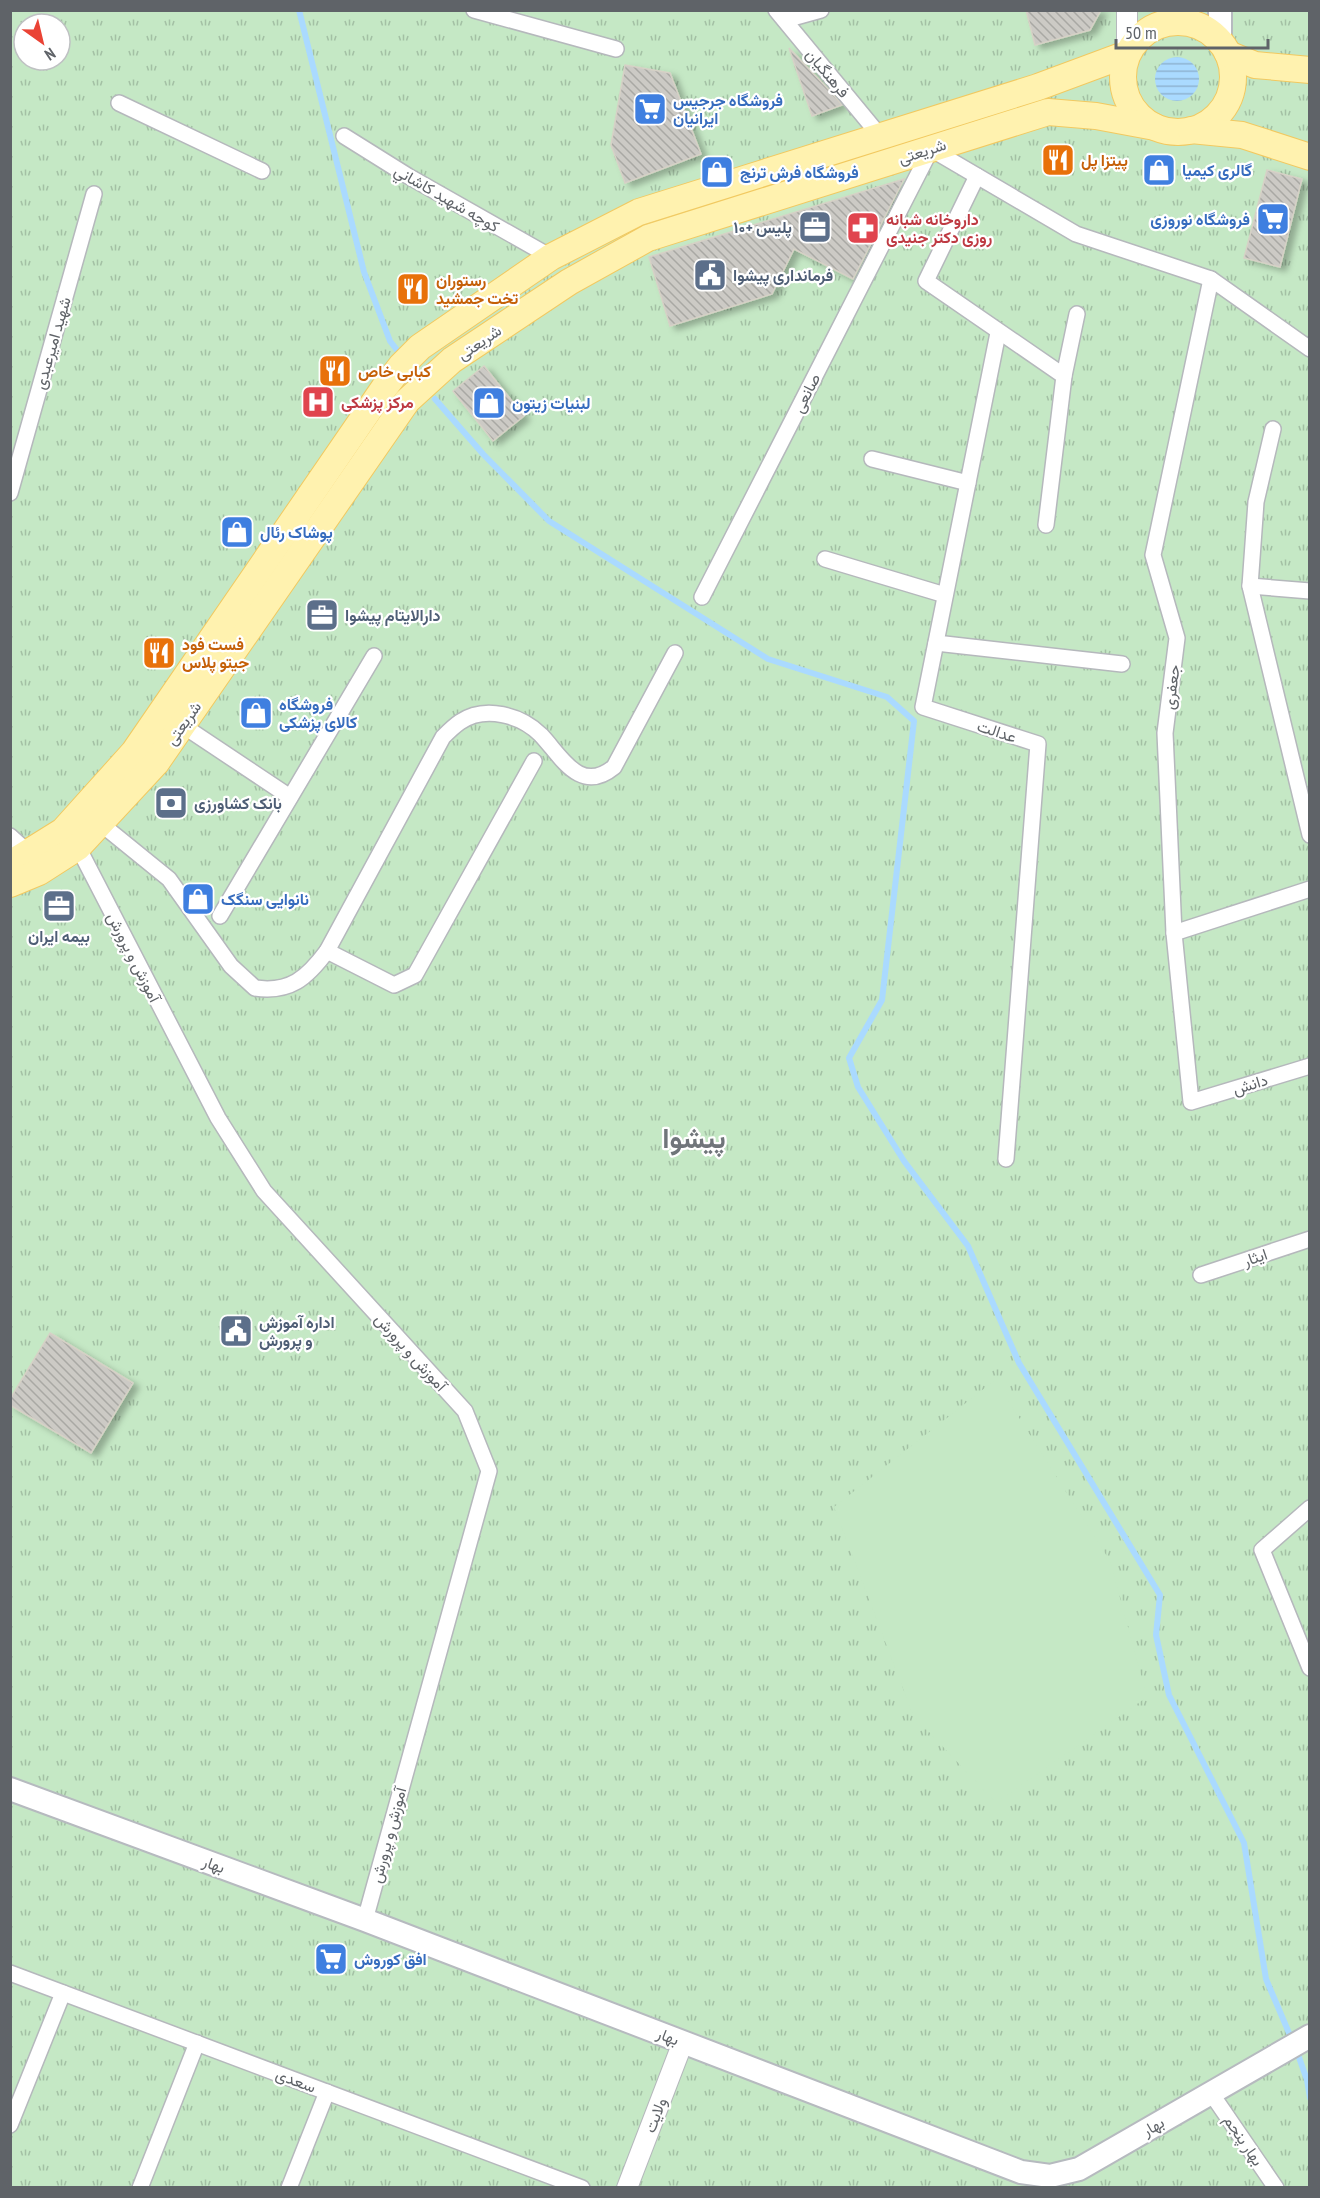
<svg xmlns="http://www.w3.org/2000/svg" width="1320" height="2198" viewBox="0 0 1320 2198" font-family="'PT Sans Narrow',Vazirmatn,sans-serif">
<defs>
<pattern id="park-tufts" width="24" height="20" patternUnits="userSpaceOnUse" patternTransform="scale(1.5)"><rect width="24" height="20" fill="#c5e8c5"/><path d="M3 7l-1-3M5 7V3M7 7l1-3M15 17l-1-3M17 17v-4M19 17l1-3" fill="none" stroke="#a3c0a4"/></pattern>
<pattern id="water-rules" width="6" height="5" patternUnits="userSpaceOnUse" patternTransform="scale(1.5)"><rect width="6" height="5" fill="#aadaff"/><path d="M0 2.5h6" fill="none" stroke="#8eb4d2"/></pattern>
<pattern id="building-back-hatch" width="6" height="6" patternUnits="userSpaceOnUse" patternTransform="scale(1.5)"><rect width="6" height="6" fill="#cccac5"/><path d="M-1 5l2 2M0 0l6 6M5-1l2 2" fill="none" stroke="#a9a8a4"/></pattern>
<filter id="shadow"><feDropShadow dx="6" dy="4" stdDeviation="3" flood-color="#0004"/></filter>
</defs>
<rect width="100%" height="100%" fill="#f1efe8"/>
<path fill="url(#park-tufts)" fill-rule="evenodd" d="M11 11H1309V2187H11ZM24 24H60V60H24Z"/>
<polygon fill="#c5e8c5" points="995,1380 1110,1561 1147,1697 996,1803 913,1715 834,1507"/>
<circle fill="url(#water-rules)" cx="1177" cy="79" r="22"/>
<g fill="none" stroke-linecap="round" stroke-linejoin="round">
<g stroke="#aadaff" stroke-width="6">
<polyline points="299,10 364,272 390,341 400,354"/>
<polyline points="435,399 483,454 549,521 768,659 887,697 914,721 882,1000 849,1058 858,1087 904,1161 968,1246 1019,1363 1160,1595 1156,1635 1169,1695 1244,1843 1266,1979 1292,2040"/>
<polyline points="1296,2049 1307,2080 1310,2098"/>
</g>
</g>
<g fill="url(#building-back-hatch)" stroke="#d6d1c6" stroke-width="1.5" filter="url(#shadow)">
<polygon points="1026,10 1101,10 1090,30 1035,45"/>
<polygon points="789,48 830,91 842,105 812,116"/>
<polygon points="625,65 670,73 701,154 625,183 611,145"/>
<polygon points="1267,170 1302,179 1280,267 1244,258"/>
<polygon points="904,179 853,279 794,249 772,294 670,326 649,257"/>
<polygon points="484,366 524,416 493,441 453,391"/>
<polygon points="50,1333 133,1383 91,1453 10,1405 10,1399"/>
</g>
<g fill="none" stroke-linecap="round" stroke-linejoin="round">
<defs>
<g id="minor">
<polyline points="474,10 616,49"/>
<polyline points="776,10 880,136"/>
<polyline points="785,20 821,10"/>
<polyline points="119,103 262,171"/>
<polyline points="344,136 408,176 551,257"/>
<polyline points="977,176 926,281 1064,376"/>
<polyline points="1211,279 1153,555 1177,638 1165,733 1174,933 1191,1102 1310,1066"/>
<polyline points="998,333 923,707 1038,744 1006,1159"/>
<polyline points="1273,429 1256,502 1250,586 1310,835"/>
<polyline points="872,459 968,483"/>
<polyline points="10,493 94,194"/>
<polyline points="1046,525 1064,376 1077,314"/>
<polyline points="825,559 945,595"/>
<polyline points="1250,586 1310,591"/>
<polyline points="702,597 931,149 1076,234 1211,279 1310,349"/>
<polyline points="936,643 1122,664"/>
<polyline points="182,725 290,797"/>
<path d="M100 823 169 879 231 966 255 988C290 993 307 978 327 951L443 737C448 732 454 726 460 722 485 705 521 715 541 735 561 756 580 795 614 767L675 653"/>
<polyline points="10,836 30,854"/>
<polyline points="78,847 218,1118 264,1191 465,1411 489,1471 365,1920"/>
<polyline points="220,916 374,656"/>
<polyline points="1174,933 1310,889"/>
<polyline points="327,951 394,985 415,975 534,761"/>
<polyline points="1201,1275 1310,1239"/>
<polyline points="1310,1508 1262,1550 1310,1668"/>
<polyline points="10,1973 582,2188"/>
<polyline points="1211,2093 1276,2188"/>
<polyline points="10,2125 63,1993"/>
<polyline points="140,2188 197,2043"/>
<polyline points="289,2188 327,2092"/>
</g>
<g id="tertiary">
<polyline points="1127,10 1127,54"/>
<polyline points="627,2188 683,2042"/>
</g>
<g id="secondary">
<polyline points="1172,21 1178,10"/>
<polyline points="1220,40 1220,10"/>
<polyline points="10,1789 365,1920 1021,2172 1050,2176 1079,2169 1310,2036"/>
</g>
<g id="primary">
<circle cx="1178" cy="77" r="55"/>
<polyline points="1228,54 1255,65 1310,70"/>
<polyline points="1191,130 1242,135 1310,157"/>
<polyline points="10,864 63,831 134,752 384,388 401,366 420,347 551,257 639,212 1038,87 1127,54"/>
<polyline points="10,884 39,872 78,847 156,763 407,401 452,360 569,282 648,238 1048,112 1096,116 1155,127"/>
</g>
</defs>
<use href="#minor" stroke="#b5b8bc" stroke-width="18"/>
<use href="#tertiary" stroke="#b5b8bc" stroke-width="22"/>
<use href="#secondary" stroke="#b6babf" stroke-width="26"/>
<use href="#primary" stroke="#f2c960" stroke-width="28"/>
<use href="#minor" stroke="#fff" stroke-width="15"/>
<use href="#tertiary" stroke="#fff" stroke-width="20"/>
<use href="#secondary" stroke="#fff" stroke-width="22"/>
<use href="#primary" stroke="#fff2af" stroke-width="26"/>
</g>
<defs>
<symbol id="supermarket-square" viewBox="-11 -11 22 22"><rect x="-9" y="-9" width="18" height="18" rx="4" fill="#3f7fe0" stroke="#fff"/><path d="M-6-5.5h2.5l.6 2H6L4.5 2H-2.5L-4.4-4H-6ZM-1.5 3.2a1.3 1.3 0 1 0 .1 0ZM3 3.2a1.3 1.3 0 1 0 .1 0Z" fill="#fff"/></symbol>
<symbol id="restaurant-square" viewBox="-11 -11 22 22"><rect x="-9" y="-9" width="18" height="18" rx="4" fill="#e8710a" stroke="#fff"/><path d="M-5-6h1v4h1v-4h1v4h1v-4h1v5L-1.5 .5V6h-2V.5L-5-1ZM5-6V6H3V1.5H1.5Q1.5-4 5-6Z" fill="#fff"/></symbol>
<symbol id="shop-square" viewBox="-11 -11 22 22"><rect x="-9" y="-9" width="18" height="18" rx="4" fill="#3f7fe0" stroke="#fff"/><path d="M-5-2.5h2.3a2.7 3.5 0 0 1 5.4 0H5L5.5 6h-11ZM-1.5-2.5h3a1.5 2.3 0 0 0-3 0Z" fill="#fff"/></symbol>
<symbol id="office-square" viewBox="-11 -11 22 22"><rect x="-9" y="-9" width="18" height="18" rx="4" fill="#5c6f8a" stroke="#fff"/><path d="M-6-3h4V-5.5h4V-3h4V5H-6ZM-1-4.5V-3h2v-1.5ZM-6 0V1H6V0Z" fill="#fff"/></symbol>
<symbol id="pharmacy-square" viewBox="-11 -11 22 22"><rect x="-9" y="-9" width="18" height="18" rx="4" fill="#e0444e" stroke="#fff"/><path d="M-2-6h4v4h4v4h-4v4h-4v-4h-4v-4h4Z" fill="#fff"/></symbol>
<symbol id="civic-square" viewBox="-11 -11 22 22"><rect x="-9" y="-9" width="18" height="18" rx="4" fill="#5c6f8a" stroke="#fff"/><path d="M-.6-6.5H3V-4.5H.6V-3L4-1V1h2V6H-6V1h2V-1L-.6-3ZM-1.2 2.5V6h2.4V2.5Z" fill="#fff"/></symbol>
<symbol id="hospital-square" viewBox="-11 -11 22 22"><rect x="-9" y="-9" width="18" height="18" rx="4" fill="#e0444e" stroke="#fff"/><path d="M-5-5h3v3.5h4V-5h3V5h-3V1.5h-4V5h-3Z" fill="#fff"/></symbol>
<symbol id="bank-square" viewBox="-11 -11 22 22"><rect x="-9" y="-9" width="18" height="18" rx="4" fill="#5c6f8a" stroke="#fff"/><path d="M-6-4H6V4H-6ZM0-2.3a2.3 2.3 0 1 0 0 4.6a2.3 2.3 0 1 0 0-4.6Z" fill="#fff"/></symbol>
</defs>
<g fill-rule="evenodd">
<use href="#supermarket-square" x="631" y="90" width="38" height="38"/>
<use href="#restaurant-square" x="1039" y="141" width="38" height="38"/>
<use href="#shop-square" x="1140" y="151" width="38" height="38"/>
<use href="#shop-square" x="698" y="153" width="38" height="38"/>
<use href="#supermarket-square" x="1254" y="200" width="38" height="38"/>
<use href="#office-square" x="796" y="208" width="38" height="38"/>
<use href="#pharmacy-square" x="844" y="209" width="38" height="38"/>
<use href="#civic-square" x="691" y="256" width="38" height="38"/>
<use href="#restaurant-square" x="394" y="270" width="38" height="38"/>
<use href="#restaurant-square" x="316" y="352" width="38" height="38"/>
<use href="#hospital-square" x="299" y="383" width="38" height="38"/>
<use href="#shop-square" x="470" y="384" width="38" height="38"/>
<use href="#shop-square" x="218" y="513" width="38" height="38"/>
<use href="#office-square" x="303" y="596" width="38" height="38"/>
<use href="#restaurant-square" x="140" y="634" width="38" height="38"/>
<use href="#shop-square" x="237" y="694" width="38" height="38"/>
<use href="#bank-square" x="152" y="784" width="38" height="38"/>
<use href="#shop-square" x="179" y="880" width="38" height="38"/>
<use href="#office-square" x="40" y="887" width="38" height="38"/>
<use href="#civic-square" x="217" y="1312" width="38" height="38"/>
<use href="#supermarket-square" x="312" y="1940" width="38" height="38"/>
</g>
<g text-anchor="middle" stroke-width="4.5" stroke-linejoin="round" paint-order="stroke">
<g font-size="16" fill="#5f6368" stroke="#fff">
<text transform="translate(828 73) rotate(50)" y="6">فرهنگیان</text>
<text transform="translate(922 151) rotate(-18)" y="6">شریعتی</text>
<text transform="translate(447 198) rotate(30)" y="6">كوچه شهيد كاشاني</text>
<text transform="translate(479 342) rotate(-34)" y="6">شریعتی</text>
<text transform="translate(52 343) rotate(-74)" y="6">شهید امیرعبدی</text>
<text transform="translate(806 393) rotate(-63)" y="6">صانعی</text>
<text transform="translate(1171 687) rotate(-83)" y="6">جعفری</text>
<text transform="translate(183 723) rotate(-55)" y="6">شریعتی</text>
<text transform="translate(997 731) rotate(18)" y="6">عدالت</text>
<text transform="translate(134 957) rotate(63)" y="6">آموزش و پرورش</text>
<text transform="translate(1250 1084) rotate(-17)" y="6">دانش</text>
<text transform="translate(1255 1257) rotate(-19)" y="6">ایثار</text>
<text transform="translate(411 1352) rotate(48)" y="6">آموزش و پرورش</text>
<text transform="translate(388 1835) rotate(-75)" y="6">آموزش و پرورش</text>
<text transform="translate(214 1864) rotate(20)" y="6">بهار</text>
<text transform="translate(668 2036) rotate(21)" y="6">بهار</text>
<text transform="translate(296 2080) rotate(21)" y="6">سعدی</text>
<text transform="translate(655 2115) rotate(-69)" y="6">ولایت</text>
<text transform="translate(1153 2126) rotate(-30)" y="6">بهار</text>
<text transform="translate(1244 2140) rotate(56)" y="6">بهار پنجم</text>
</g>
<g font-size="16" font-weight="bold" fill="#366cbe" stroke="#fff" text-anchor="start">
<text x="673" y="106">فروشگاه جرجیس<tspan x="673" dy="18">ایرانیان</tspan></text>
<text x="1182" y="176">گالری کیمیا</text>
<text x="740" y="178">فروشگاه فرش ترنج</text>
<text x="1250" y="225" text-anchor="end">فروشگاه نوروزی</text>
<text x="512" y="409">لبنیات زیتون</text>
<text x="260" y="538">پوشاک رئال</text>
<text x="279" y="710">فروشگاه<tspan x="279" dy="18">کالای پزشکی</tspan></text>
<text x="221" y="905">نانوایی سنگک</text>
<text x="354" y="1965">افق کوروش</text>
</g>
<g font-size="16" font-weight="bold" fill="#c56008" stroke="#fff" text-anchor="start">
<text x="1081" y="166">پیتزا پل</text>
<text x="436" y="286">رستوران<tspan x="436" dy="18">تخت جمشید</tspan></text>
<text x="358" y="377">کبابی خاص</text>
<text x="182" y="650">فست فود<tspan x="182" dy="18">جیتو پلاس</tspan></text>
</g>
<g font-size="16" font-weight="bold" fill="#be3a42" stroke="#fff" text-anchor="start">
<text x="886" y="225">داروخانه شبانه<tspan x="886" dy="18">روزی دکتر جنیدی</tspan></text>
<text x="341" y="408">مرکز پزشکی</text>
</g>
<g font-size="16" font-weight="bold" fill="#4e5e75" stroke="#fff" text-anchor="start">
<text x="792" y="233" text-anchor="end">پلیس +۱۰</text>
<text x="733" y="281">فرمانداری پیشوا</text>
<text x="345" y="621">دارالایتام پیشوا</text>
<text x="194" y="809">بانک کشاورزی</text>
<text x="59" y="942" text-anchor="middle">بیمه ایران</text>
<text x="259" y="1328">اداره آموزش<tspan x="259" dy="18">و پرورش</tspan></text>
</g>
<g font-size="28" font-weight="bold" fill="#70757a" stroke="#fff">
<text x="694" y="1148">پیشوا</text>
</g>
</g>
<rect width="1320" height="2198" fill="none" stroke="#5f6368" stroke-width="24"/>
<g transform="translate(42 42) rotate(146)"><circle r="28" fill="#ffffff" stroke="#bfc1c3" stroke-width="1.5"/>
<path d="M0-4.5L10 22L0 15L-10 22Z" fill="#ea4335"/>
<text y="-9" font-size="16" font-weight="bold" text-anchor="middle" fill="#5f6368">N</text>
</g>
<path d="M1116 39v9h152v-9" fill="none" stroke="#5f6368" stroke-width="3"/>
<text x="1125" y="39" font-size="18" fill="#5f6368" stroke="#ffffff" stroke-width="4.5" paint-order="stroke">50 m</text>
</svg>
